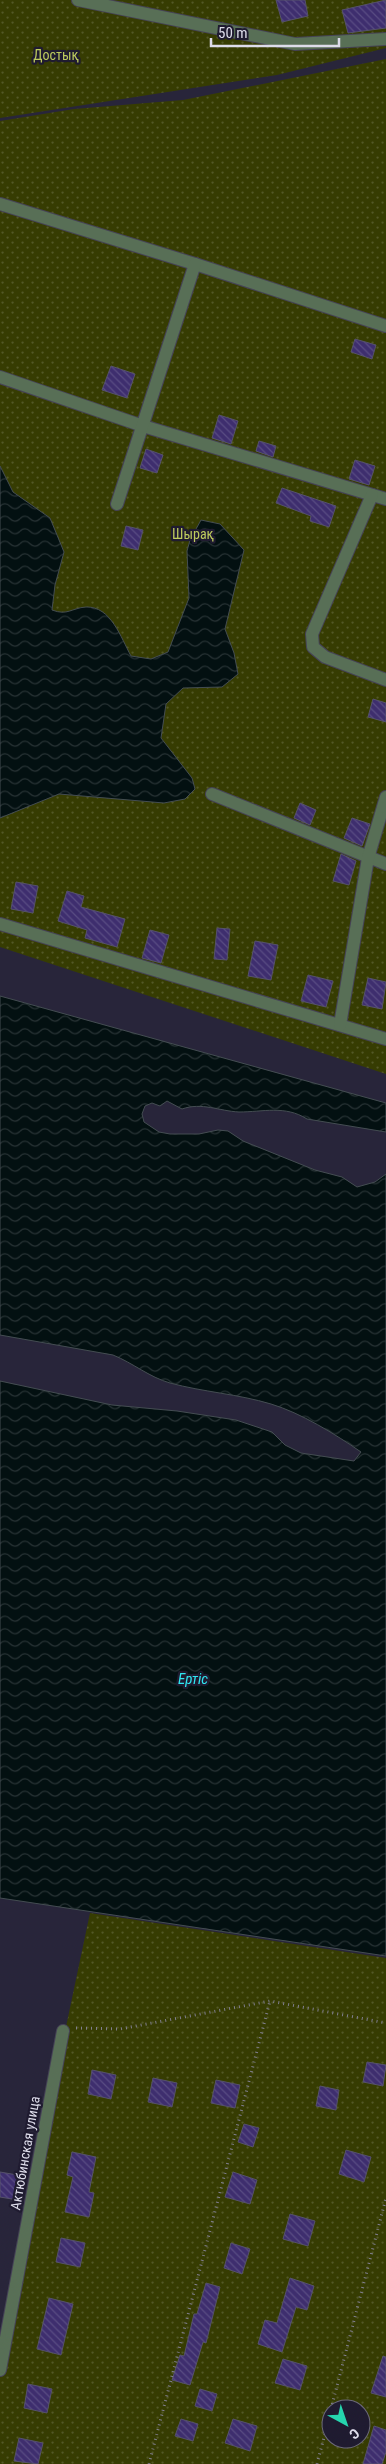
<svg xmlns="http://www.w3.org/2000/svg" width="386" height="2464" viewBox="0 0 386 2464" font-family="'Roboto Condensed',sans-serif">
<defs>
<pattern id="grass-dots" width="8" height="8" patternUnits="userSpaceOnUse" patternTransform="scale(1.25)"><rect width="8" height="8" fill="#363c02"/><path d="M2 2h.1M6 6h.1" fill="none" stroke="#535827" stroke-width="1.8" stroke-linecap="round"/></pattern>
<pattern id="water-waves" width="16" height="10" patternUnits="userSpaceOnUse" patternTransform="scale(1.25)"><rect width="16" height="10" fill="#031011"/><path d="M0 5q4-4 8 0t8 0" fill="none" stroke="#273234"/></pattern>
<pattern id="building-back-hatch" width="6" height="6" patternUnits="userSpaceOnUse" patternTransform="scale(1.25)"><rect width="6" height="6" fill="#3e2e6e"/><path d="M-1 5l2 2M0 0l6 6M5-1l2 2" fill="none" stroke="#594c83"/></pattern>
</defs>
<rect width="100%" height="100%" fill="#28253a"/>
<g fill="url(#grass-dots)" fill-rule="evenodd">
<polygon points="0,0 386,0 386,48 277,75 0,118"/>
<polygon points="386,59 386,1074 0,947 0,121 74,109 183,100"/>
<path d="M90 1913 386 1958V2464H0V2340ZM331 2409H361V2439H331Z"/>
</g>
<g fill="url(#water-waves)" stroke="#444d52">
<path d="M0 466 13 492 50 518 64 552 55 585 52 610C68 616 71 608 86 607 111 606 121 638 131 656L151 659 168 652 189 598 187 551 190 540 201 520 220 524 244 550 225 629 234 653 238 674 222 687 183 688 166 704 161 738 192 778 195 789 185 799 164 803 59 794 0 818Z"/>
<path d="M0 996 386 1103V1132L307 1119C285 1105 263 1112 239 1112 219 1111 202 1102 182 1109L167 1101 160 1106 152 1103 145 1106 142 1114 144 1122 159 1132 170 1134H199L218 1130 228 1131 243 1141 315 1170 342 1177 357 1187 375 1182 386 1174V1956L0 1898V1381L112 1405 177 1411 236 1420 272 1432 285 1445 301 1453 354 1461 361 1452C335 1434 301 1413 271 1404 238 1394 203 1392 170 1383 149 1377 133 1363 113 1355L0 1335Z"/>
</g>
<g fill="url(#building-back-hatch)" stroke="#55526a">
<polygon points="276,0 305,0 308,16 282,22"/>
<polygon points="386,0 386,28 348,33 342,10"/>
<polygon points="355,339 376,345 372,359 351,352"/>
<polygon points="111,366 135,374 127,398 102,390"/>
<polygon points="219,415 238,421 231,444 212,438"/>
<polygon points="259,441 276,446 273,457 256,451"/>
<polygon points="146,449 163,455 157,473 140,468"/>
<polygon points="355,460 375,466 369,485 349,479"/>
<polygon points="282,488 336,506 329,527 310,521 311,516 276,503"/>
<polygon points="126,526 143,530 138,550 121,546"/>
<polygon points="373,699 386,703 386,722 368,717"/>
<polygon points="300,803 316,810 310,825 294,818"/>
<polygon points="352,818 370,824 362,846 344,838"/>
<polygon points="341,854 356,861 349,885 333,881"/>
<polygon points="16,882 38,886 33,913 11,909"/>
<polygon points="67,891 84,896 81,907 125,919 117,947 85,938 87,930 58,921"/>
<polygon points="217,928 230,929 227,960 214,959"/>
<polygon points="150,930 169,935 161,963 142,958"/>
<polygon points="255,941 278,945 271,980 248,976"/>
<polygon points="308,975 333,981 326,1007 301,1001"/>
<polygon points="368,978 386,982 382,1009 362,1005"/>
<polygon points="367,2062 386,2065 383,2086 363,2082"/>
<polygon points="92,2070 116,2075 111,2099 88,2094"/>
<polygon points="153,2078 177,2083 172,2107 148,2102"/>
<polygon points="216,2080 240,2085 235,2108 211,2103"/>
<polygon points="320,2086 339,2090 336,2110 316,2106"/>
<polygon points="244,2124 259,2128 253,2147 238,2142"/>
<polygon points="346,2150 371,2157 364,2182 339,2174"/>
<polygon points="72,2152 96,2157 89,2192 94,2193 89,2217 65,2212 73,2177 67,2175"/>
<polygon points="0,2172 23,2176 18,2200 0,2197"/>
<polygon points="233,2172 257,2180 250,2204 225,2197"/>
<polygon points="290,2214 315,2221 308,2246 283,2239"/>
<polygon points="61,2238 85,2243 80,2267 56,2262"/>
<polygon points="231,2243 250,2249 242,2274 224,2268"/>
<polygon points="290,2278 314,2286 307,2310 296,2307 282,2352 258,2344 265,2320 277,2323"/>
<polygon points="206,2283 220,2287 206,2343 203,2342 190,2385 172,2380 180,2355 184,2356 194,2314 197,2314"/>
<polygon points="49,2298 73,2304 61,2355 37,2349"/>
<polygon points="383,2356 386,2357 386,2397 371,2393"/>
<polygon points="283,2359 307,2366 300,2390 275,2383"/>
<polygon points="28,2384 52,2389 47,2413 24,2408"/>
<polygon points="200,2389 217,2394 212,2411 195,2406"/>
<polygon points="181,2419 198,2424 193,2441 175,2436"/>
<polygon points="233,2419 257,2426 250,2451 225,2443"/>
<polygon points="374,2426 386,2430 386,2452 382,2464 363,2464"/>
<polygon points="19,2438 43,2443 38,2464 14,2461"/>
</g>
<g fill="none" stroke-linecap="round" stroke-linejoin="round">
<defs>
<g id="minor">
<polyline points="78,0 295,44 386,39"/>
<polyline points="0,204 195,264 386,326"/>
<polyline points="0,377 143,426 386,499"/>
<polyline points="372,495 312,634 313,647 325,657 386,680"/>
<polyline points="117,504 195,264"/>
<polyline points="212,794 386,864"/>
<polyline points="0,924 386,1039"/>
<polyline points="340,1025 368,858 386,797"/>
<polyline points="0,2370 63,2031"/>
</g>
</defs>
<use href="#minor" stroke="#454256" stroke-width="14"/>
<g stroke="#817f90" stroke-width="3" stroke-dasharray="1 4" stroke-linecap="butt">
<polyline points="76,2028 120,2029 270,2001 386,2023"/>
<polyline points="331,2409 386,2198"/>
<polyline points="149,2464 270,2001"/>
<polyline points="317,2464 331,2411"/>
</g>
<use href="#minor" stroke="#586f56" stroke-width="12"/>
</g>
<g text-anchor="middle" stroke-width="4.5" stroke-linejoin="round" paint-order="stroke">
<g font-size="14" fill="#bdcb5d" stroke="#1f1b30">
<text x="56" y="60">Достық</text>
<text x="193" y="539">Шырақ</text>
</g>
<g font-size="14" fill="#dddcea" stroke="#1f1b30">
<text transform="translate(25 2153) rotate(-80)" y="5">Актюбинская улица</text>
</g>
<g font-size="15" font-style="italic" fill="#2fe6f1" stroke="#1f1b30">
<text x="193" y="1684">Ертіс</text>
</g>
</g>
<g transform="translate(346 2424) rotate(140)"><circle r="24" fill="#1f1b30" stroke="#6b687a"/>
<path d="M0-4L9 19L0 12L-9 19Z" fill="#26d5ae"/>
<text y="-8" font-size="14" font-weight="bold" text-anchor="middle" fill="#dddcea">С</text>
</g>
<path d="M211 38v8h128v-8" fill="none" stroke="#dddcea" stroke-width="2.5"/>
<text x="218" y="38" font-size="15" fill="#dddcea" stroke="#1f1b30" stroke-width="4" paint-order="stroke">50 m</text>
</svg>
